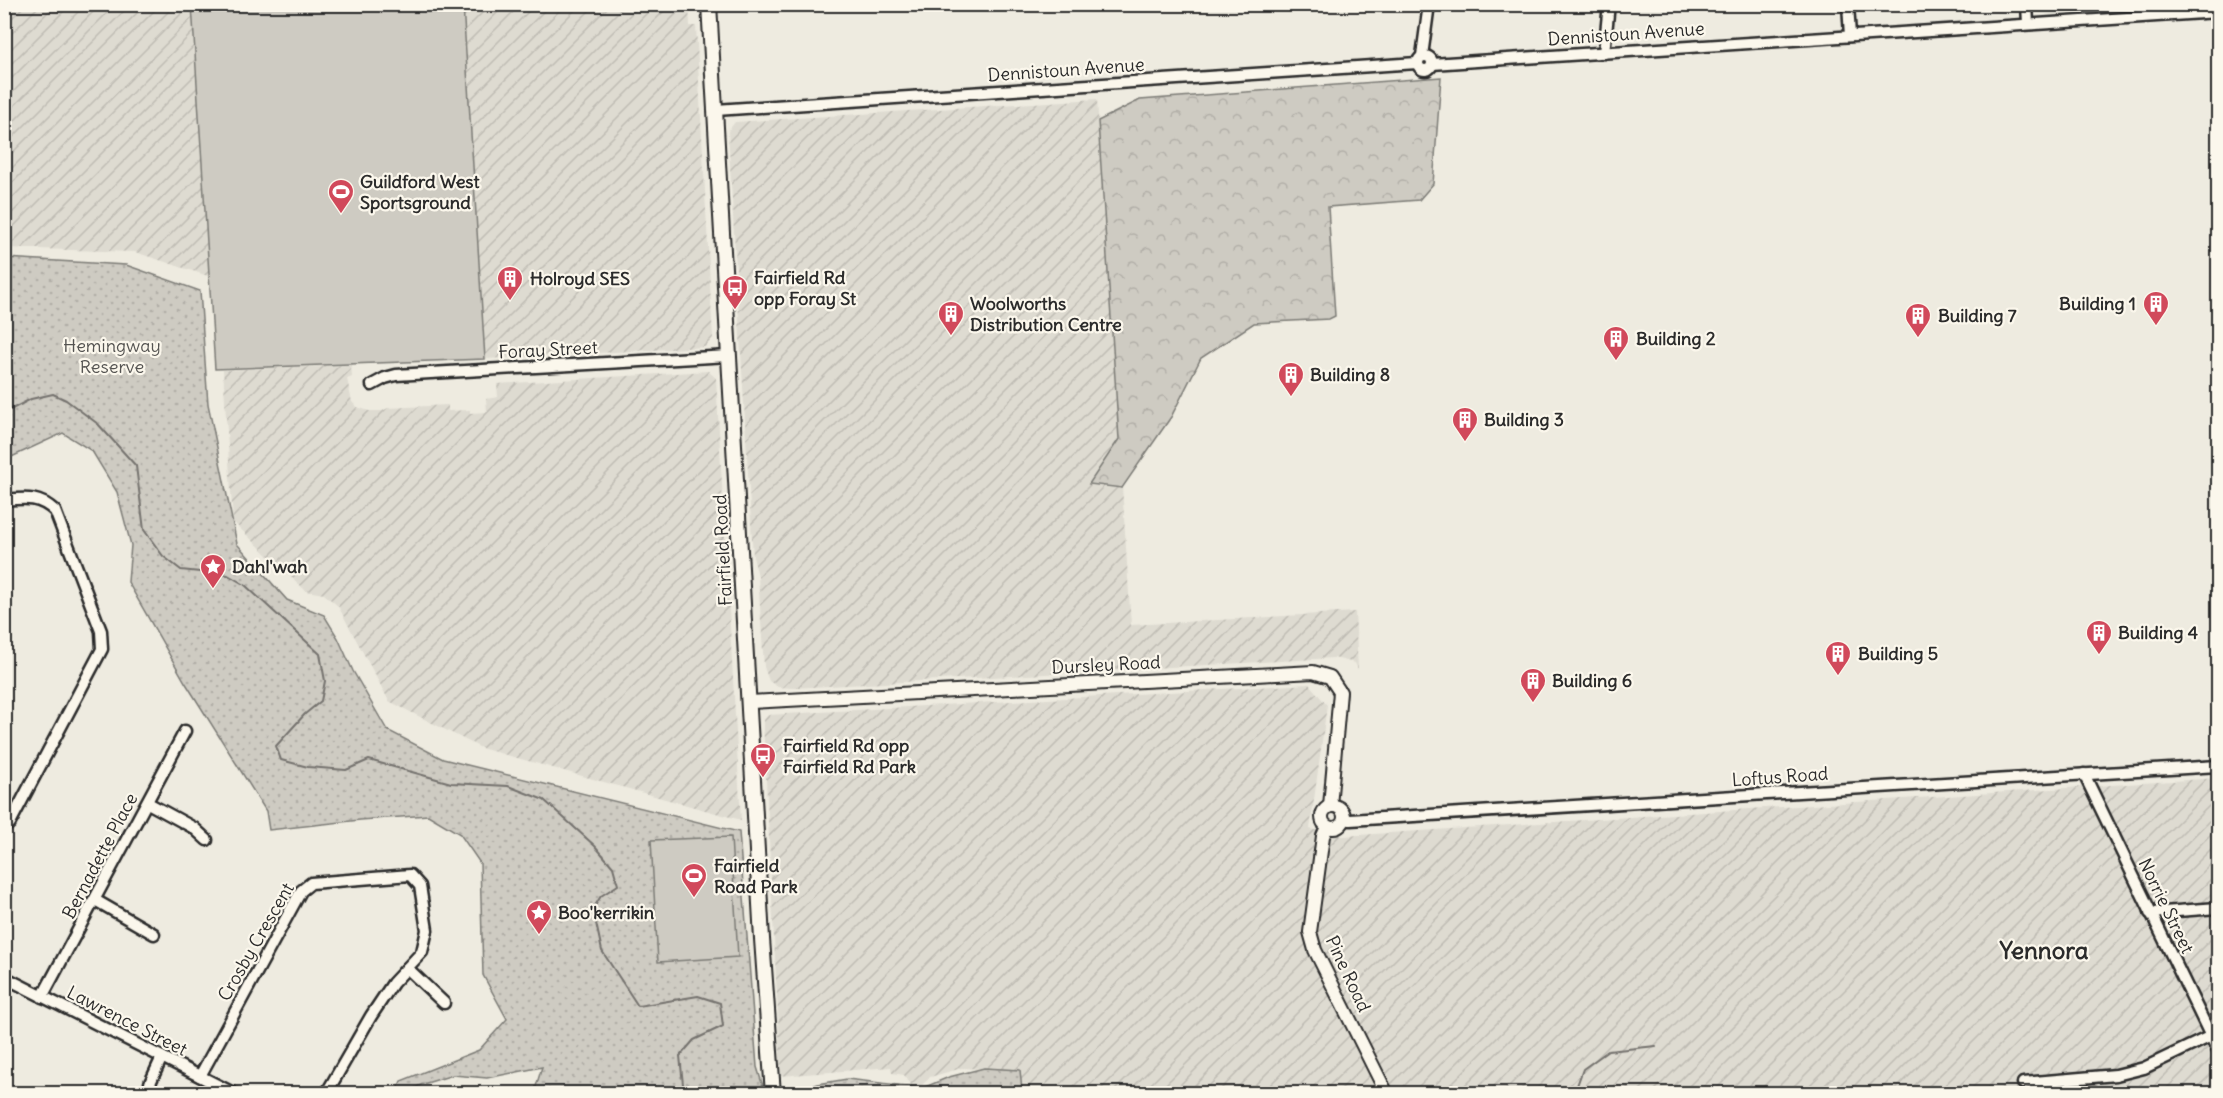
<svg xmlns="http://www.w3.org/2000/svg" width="2223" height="1098" viewBox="0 0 2223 1098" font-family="Delius,sans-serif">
<defs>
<pattern id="industrial-furrows" width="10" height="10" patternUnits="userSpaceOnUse" patternTransform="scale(1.5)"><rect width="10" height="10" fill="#dedbd1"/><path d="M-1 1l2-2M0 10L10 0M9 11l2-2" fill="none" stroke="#bfbcb4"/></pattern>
<pattern id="green-dots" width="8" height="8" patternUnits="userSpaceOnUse" patternTransform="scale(1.5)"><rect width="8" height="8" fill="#cecbc2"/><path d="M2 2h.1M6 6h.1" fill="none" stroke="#b1aea7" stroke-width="1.8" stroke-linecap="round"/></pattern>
<pattern id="forest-crowns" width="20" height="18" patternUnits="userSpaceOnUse" patternTransform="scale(1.5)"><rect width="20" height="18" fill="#cecbc2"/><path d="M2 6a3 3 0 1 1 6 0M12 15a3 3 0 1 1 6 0" fill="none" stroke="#b1aea7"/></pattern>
</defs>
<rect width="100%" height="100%" fill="#eeebe0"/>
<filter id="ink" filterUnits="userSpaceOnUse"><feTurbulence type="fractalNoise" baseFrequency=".0167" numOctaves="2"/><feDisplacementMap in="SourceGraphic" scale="12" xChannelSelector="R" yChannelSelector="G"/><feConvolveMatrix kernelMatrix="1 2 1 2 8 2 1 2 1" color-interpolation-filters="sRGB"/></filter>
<g filter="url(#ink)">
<g fill="url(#industrial-furrows)">
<polygon points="5,5 194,5 217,279 135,252 5,248"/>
<polygon points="463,5 689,5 690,26 696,26 713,338 705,347 485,359"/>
<polygon points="1097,99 1131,625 1355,612 1358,669 1355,663 1334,658 793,688 778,687 769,681 764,667 758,576 753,557 728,131 735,122"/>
<polygon points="351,365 352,377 347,379 352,402 357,407 369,411 382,411 388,408 448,405 448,411 470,410 470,413 487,412 486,399 498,397 497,384 708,371 716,378 741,820 481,748 389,701 338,606 324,594 306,591 233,522 223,370"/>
<polygon points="1309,684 1327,705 1310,829 1344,836 2218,778 2218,1093 1028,1094 1022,1091 1020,1070 962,1068 930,1077 921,1086 911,1085 904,1075 892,1073 891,1067 781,1076 763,721 768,715"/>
</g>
<g fill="url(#green-dots)" stroke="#7c7b76" stroke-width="1.5">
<polygon points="2041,4 2149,4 2149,5 2041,11"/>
<polygon points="5,258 126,265 200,291 208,404 237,544 287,600 324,615 338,638 353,671 387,730 443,759 739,832 757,1067 765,1093 534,1093 542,1067 487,1078 453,1075 423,1084 404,1093 396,1092 401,1081 479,1050 507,1019 483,975 480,863 460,834 428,815 360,820 269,830 266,811 185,682 128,582 131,545 117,492 92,451 63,433 5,460"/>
<polygon points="984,1068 1020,1070 1022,1091 1028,1093 790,1093 818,1084 847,1079 923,1088 949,1077"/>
</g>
<polygon fill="url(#forest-crowns)" stroke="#7c7b76" stroke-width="1.5" points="1441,77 1433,184 1419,200 1328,207 1335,316 1329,319 1254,323 1201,358 1171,417 1122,488 1089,484 1119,439 1098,121 1140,100"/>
<g fill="#cecbc2" stroke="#7c7b76" stroke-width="1.5">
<polygon points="192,5 463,5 485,359 215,369"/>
<polygon points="731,837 738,957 658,962 651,840"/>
</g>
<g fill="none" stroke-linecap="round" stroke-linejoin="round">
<g stroke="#74726e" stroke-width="2">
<polyline points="4,415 8,411 31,399 53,394 66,400 98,424 136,466 144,530 163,556 181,570 228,575 245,585 320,654 325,681 321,701 305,714 276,746 281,760 308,767 346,770 369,760 451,783 508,786 544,800 595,846 613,867 618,885 601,896 593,909 602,951 638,1006 698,996 720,1003 723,1026 694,1040 680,1056 684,1094"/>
<polyline points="1574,1094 1583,1069 1608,1051 1656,1046"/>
</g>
<defs>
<g id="minor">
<polyline points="1848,4 1850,36"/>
<polyline points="2027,4 2028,24"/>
<polyline points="1604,53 1609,4"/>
<circle cx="1425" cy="63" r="7"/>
<polyline points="1422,56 1429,4"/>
<polyline points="1432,64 2218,12"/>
<polyline points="716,110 1417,63"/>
<polyline points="372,385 385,378 396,375 729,356"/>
<path d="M4 500C26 498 39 496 55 511L101 631 102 649 10 823 4 828"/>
<polyline points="2084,774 2218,1051"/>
<polyline points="148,803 194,828 207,840"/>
<polyline points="1344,818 1350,820 2218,766"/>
<polyline points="95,900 154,934"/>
<polyline points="2150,913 2218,908"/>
<polyline points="407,968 444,1003"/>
<polyline points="4,977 235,1094"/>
<polyline points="42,997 185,731"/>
<polyline points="200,1076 301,891 311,883 410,875 420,886 427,930 422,952 393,983 371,1016 326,1094"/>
<polyline points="2023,1083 2116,1075 2144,1068 2211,1036"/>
<polyline points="153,1094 150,1083 162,1057"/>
</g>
<g id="tertiary">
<polyline points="750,702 1313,672 1330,677 1340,692 1330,806"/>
<circle cx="1333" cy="817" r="11"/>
<polyline points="1327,827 1323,836 1310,932 1315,950 1387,1094"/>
</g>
<polyline id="secondary" points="709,4 762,939 773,1094"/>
</defs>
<use href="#minor" stroke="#2b2b2b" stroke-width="15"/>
<use href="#tertiary" stroke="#2b2b2b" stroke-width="16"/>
<use href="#secondary" stroke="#2b2b2b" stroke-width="18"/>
<use href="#minor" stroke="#fbf7ec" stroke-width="10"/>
<use href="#tertiary" stroke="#fbf7ec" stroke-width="12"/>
<use href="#secondary" stroke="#fbf7ec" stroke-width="14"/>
</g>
</g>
<defs>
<symbol id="stadium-pin" viewBox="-11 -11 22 30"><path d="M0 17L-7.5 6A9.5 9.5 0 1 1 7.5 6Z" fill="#d1495b" stroke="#fbf7ec"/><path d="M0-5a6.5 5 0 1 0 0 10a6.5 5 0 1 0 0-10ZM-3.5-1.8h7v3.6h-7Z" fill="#fff"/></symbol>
<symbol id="building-pin" viewBox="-11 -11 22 30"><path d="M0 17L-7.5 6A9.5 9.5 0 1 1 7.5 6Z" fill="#d1495b" stroke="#fbf7ec"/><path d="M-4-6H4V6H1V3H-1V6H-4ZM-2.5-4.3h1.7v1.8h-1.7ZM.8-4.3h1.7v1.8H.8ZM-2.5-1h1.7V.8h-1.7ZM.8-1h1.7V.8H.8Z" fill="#fff"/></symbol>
<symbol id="bus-pin" viewBox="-11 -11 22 30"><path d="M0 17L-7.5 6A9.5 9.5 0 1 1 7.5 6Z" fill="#d1495b" stroke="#fbf7ec"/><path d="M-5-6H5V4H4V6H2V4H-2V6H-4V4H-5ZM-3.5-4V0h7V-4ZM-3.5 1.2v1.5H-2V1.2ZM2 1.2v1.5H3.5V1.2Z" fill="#fff"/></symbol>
<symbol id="sight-pin" viewBox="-11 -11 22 30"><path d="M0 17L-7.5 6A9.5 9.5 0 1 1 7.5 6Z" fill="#d1495b" stroke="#fbf7ec"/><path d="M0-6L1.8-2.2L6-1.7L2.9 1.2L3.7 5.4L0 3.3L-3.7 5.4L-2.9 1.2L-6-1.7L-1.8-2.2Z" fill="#fff"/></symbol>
</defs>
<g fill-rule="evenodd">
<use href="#stadium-pin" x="326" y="177" width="30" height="40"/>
<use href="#building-pin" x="495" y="264" width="30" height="40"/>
<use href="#bus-pin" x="720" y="273" width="30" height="40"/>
<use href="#building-pin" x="2141" y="289" width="30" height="40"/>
<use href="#building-pin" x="936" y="299" width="30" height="40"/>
<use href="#building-pin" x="1903" y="301" width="30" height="40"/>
<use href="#building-pin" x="1601" y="324" width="30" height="40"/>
<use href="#building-pin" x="1276" y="360" width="30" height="40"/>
<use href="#building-pin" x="1450" y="405" width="30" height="40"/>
<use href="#sight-pin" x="198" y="552" width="30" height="40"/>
<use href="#building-pin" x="2084" y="618" width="30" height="40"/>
<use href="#building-pin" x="1823" y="639" width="30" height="40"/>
<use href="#building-pin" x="1518" y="666" width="30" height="40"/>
<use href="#bus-pin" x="748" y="741" width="30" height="40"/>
<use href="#stadium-pin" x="679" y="861" width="30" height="40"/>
<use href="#sight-pin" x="524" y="898" width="30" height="40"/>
</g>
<g text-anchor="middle" stroke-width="4.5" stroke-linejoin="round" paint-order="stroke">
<g font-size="18" fill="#2b2b2b" stroke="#fbf7ec">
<text transform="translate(1626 34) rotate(-4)" y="6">Dennistoun Avenue</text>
<text transform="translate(1066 70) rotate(-4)" y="6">Dennistoun Avenue</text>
<text transform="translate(548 350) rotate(-3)" y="6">Foray Street</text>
<text transform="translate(723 550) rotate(-93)" y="6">Fairfield Road</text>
<text transform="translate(1106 665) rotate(-3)" y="6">Dursley Road</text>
<text transform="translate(1780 777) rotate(-4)" y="6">Loftus Road</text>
<text transform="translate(100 856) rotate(-62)" y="6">Bernadette Place</text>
<text transform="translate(2166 906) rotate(64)" y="6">Norrie Street</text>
<text transform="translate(256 942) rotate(-60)" y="6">Crosby Crescent</text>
<text transform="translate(1348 974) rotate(65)" y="6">Pine Road</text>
<text transform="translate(127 1021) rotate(27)" y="6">Lawrence Street</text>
</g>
<g font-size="18" font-weight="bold" fill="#2b2b2b" stroke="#fbf7ec" text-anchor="start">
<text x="360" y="188">Guildford West<tspan x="360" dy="21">Sportsground</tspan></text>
<text x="754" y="284">Fairfield Rd<tspan x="754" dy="21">opp Foray St</tspan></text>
<text x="530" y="285">Holroyd SES</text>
<text x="970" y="310">Woolworths<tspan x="970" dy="21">Distribution Centre</tspan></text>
<text x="2136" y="310" text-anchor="end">Building 1</text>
<text x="1938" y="322">Building 7</text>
<text x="1636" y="345">Building 2</text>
<text x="1310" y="381">Building 8</text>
<text x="1484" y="426">Building 3</text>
<text x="232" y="573">Dahl'wah</text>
<text x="2118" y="639">Building 4</text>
<text x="1858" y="660">Building 5</text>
<text x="1552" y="687">Building 6</text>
<text x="783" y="752">Fairfield Rd opp<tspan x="783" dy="21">Fairfield Rd Park</tspan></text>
<text x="714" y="872">Fairfield<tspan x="714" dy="21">Road Park</tspan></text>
<text x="558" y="919">Boo'kerrikin</text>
</g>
<g font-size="18" fill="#545351" stroke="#fbf7ec">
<text x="112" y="352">Hemingway<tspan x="112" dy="21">Reserve</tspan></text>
</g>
<g font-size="24" font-weight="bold" fill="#2b2b2b" stroke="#fbf7ec">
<text x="2044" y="959">Yennora</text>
</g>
</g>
<rect width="2223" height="1098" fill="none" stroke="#fbf7ec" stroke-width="24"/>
<rect x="12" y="12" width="2199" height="1074" fill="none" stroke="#2b2b2b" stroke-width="2" filter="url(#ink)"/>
</svg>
